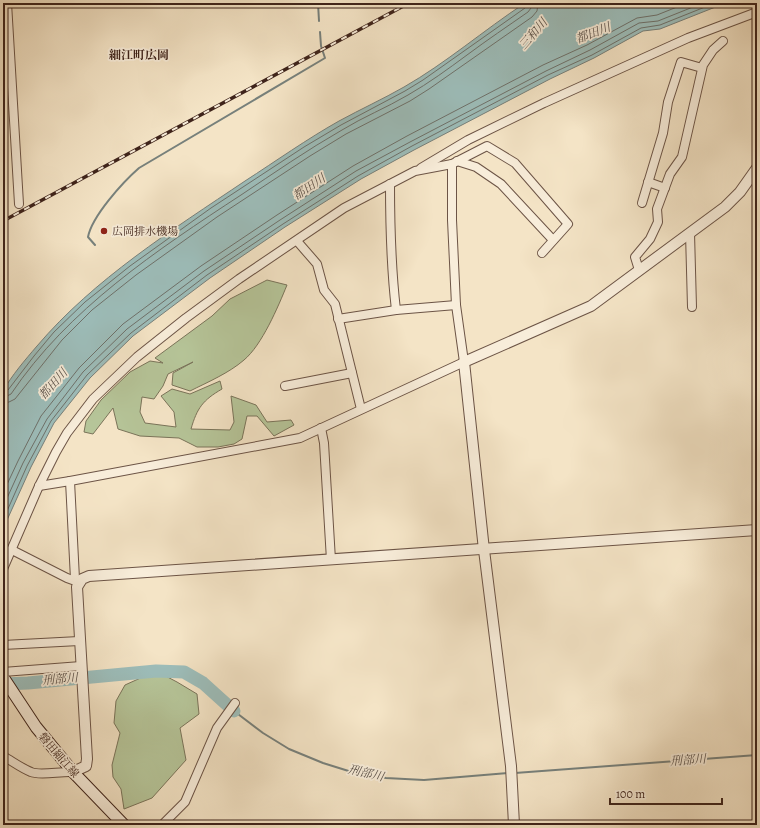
<svg xmlns="http://www.w3.org/2000/svg" width="760" height="828" viewBox="0 0 760 828" font-family="Alegreya,'Noto Serif JP',serif">
<rect width="100%" height="100%" fill="#f4e4c6"/>
<filter id="stains"><feTurbulence type="fractalNoise" baseFrequency=".005" numOctaves="4"/><feColorMatrix values="0 0 0 0 .2 0 0 0 0 .09 0 0 0 0 .02 0 0 0 .5 -.17"/></filter>
<radialGradient id="worn" r=".72"><stop offset=".6" stop-color="#630" stop-opacity="0"/><stop offset="1" stop-color="#630" stop-opacity=".3"/></radialGradient>
<g fill="#b6c599" stroke="#7a745a">
<path d="M267 280 287 285C278 307 262 345 244 360 229 373 208 382 190 391L172 385 173 373 193 362 168 374 163 386 154 399 142 397 140 412 145 423 176 427 174 412 161 396 172 389 190 394 220 381 222 389C203 400 197 408 191 429L230 430 234 422 231 396 256 405 267 422 291 420 294 425 274 436 257 416H247L242 439 234 444 218 447H197L179 438 140 436 118 429 113 408 93 434 84 432 86 421 101 400 130 372 150 361 163 363 155 358 212 316 230 299Z"/>
<polygon points="156,671 177,682 197,694 199,714 180,728 186,760 152,798 124,809 121,789 113,777 112,765 120,733 114,723 116,701 125,685"/>
</g>
<path fill="#9dbebb" stroke="#77807b" d="M525 3H719L718 6 660 29 643 31 594 58 550 79 414 150 361 179 285 227 210 278 133 336 90 378 54 423 31 467 3 529V391C12 375 25 360 37 346 94 279 172 230 245 181 276 161 307 139 339 121 361 109 383 99 404 87 446 63 484 30 525 3Z"/>
<g fill="none" stroke-linecap="round" stroke-linejoin="round">
<g stroke="#6e716b" stroke-width="1">
<polyline points="3,392 8,390 34,356 54,332 85,302 130,266 211,208 304,147 341,125 405,91 423,80 525,8 527,3"/>
<path d="M3 397 7 396 11 394C68 309 157 250 241 195 274 173 307 150 342 130 363 117 386 108 408 95 429 83 448 69 467 55 487 40 508 26 528 12L531 8 532 3"/>
<polyline points="3,403 9,402 15,399 62,340 92,310 136,275 217,217 310,156 346,134 410,101 429,89 532,17 537,11 538,3"/>
<polyline points="3,493 18,461 41,416 79,368 123,324 201,266 277,215 353,166 407,136 543,65 587,45 637,18 657,15 687,3"/>
<polyline points="3,507 23,463 47,419 83,372 127,329 204,271 280,220 356,171 410,142 546,71 590,50 639,23 658,21 703,3"/>
<polyline points="3,520 27,466 51,421 87,375 131,333 207,275 283,224 358,176 412,146 548,75 592,55 641,28 660,25 715,3"/>
</g>
<g stroke="#77807b" stroke-width="2">
<polyline points="318,3 319,21"/>
<path d="M95 245 88 237C92 216 123 182 139 168L325 58 321 46 320 32"/>
<polyline points="234,711 263,733 289,749 323,763 355,773 386,778 424,780 508,773"/>
<polyline points="515,773 757,755"/>
</g>
<polyline stroke="#9dbebb" stroke-width="13" points="3,684 28,683 156,671 184,672 203,683 234,711"/>
<defs>
<g id="minor">
<polyline points="7,3 19,204"/>
<polyline points="457,161 476,167 501,184 553,240"/>
<polyline points="421,168 468,140 544,103 688,38 757,12"/>
<polyline points="648,182 665,188"/>
<path d="M390 184C390 227 391 267 396 310"/>
<polyline points="642,203 663,133 668,102 681,62 702,68"/>
<polyline points="690,233 692,307"/>
<polyline points="297,241 317,264 324,290 335,304 361,409"/>
<polyline points="639,270 635,257 650,239 658,222 657,209 670,174 682,157 703,65 713,50 723,41"/>
<polyline points="338,319 396,310 456,305"/>
<polyline points="285,386 352,373"/>
<polyline points="321,428 324,443 331,560"/>
<polyline points="39,486 70,481"/>
<polyline points="12,550 67,578 78,582"/>
<polyline points="3,569 39,486 56,452 67,433 93,399 137,357 186,318 239,279 344,208 415,171 452,164 487,146 515,163 568,224 542,253"/>
<polyline points="79,582 75,579 70,481 300,438 464,362 456,305 452,220 452,164"/>
<polyline points="3,645 79,641"/>
<polyline points="3,672 81,666"/>
<path d="M3 756C12 761 21 768 31 772 40 776 61 771 73 772"/>
<polyline points="162,825 185,802 217,728 235,703"/>
</g>
<g id="tertiary">
<polyline points="73,772 86,766 87,759 77,587 82,579 89,576 757,530"/>
<polyline points="514,825 511,766 484,550 464,362 591,306 725,207 740,192 757,168"/>
</g>
<polyline id="secondary" points="3,677 36,727 73,772 124,825"/>
</defs>
<use href="#minor" stroke="#6c5446" stroke-width="10"/>
<use href="#tertiary" stroke="#6c5446" stroke-width="12"/>
<use href="#secondary" stroke="#3f241b" stroke-width="13"/>
<use href="#minor" stroke="#f8edda" stroke-width="8"/>
<use href="#tertiary" stroke="#f8edda" stroke-width="10"/>
<use href="#secondary" stroke="#f8edda" stroke-width="11"/>
<defs>
<polyline id="rail" points="3,221 409,3"/>
</defs>
<use href="#rail" stroke="#3f241b" stroke-width="3.5"/>
<use href="#rail" stroke="#f8edda" stroke-width="2" stroke-dasharray="6" stroke-linecap="butt"/>
</g>
<circle fill="#8f2418" stroke="#f8edda" stroke-width="1.5" cx="104" cy="231" r="4"/>
<g text-anchor="middle" stroke-width="3.5" stroke-linejoin="round" paint-order="stroke">
<g font-size="11" fill="#3f241b" stroke="#f8edda" text-anchor="start">
<text x="112" y="235">広岡排水機場</text>
</g>
<g font-size="11" fill="#3f241b" stroke="#f8edda">
<text transform="translate(59 755) rotate(49)" y="4">磐田細江線</text>
</g>
<g font-size="12" font-style="italic" fill="#5b524b" stroke="#f8edda">
<text transform="translate(593 33) rotate(-21)" y="4">都田川</text>
<text transform="translate(533 34) rotate(-49)" y="4">三和川</text>
<text transform="translate(309 187) rotate(-34)" y="4">都田川</text>
<text transform="translate(53 384) rotate(-48)" y="4">都田川</text>
<text transform="translate(60 679) rotate(-5)" y="4">刑部川</text>
<text transform="translate(688 760) rotate(-4)" y="4">刑部川</text>
<text transform="translate(366 773) rotate(13)" y="4">刑部川</text>
</g>
<g font-size="12" font-weight="bold" fill="#3f241b" stroke="#f8edda">
<text x="139" y="59">細江町広岡</text>
</g>
</g>
<rect width="760" height="828" fill="none" stroke="#f4e4c6" stroke-width="16"/>
<rect x="4" y="4" width="752" height="820" fill="none" stroke="#3f241b" stroke-width="2"/>
<rect x="8" y="8" width="744" height="812" fill="none" stroke="#3f241b"/>
<path d="M610 798v6h112v-6" fill="none" stroke="#3f241b" stroke-width="2"/>
<text x="616" y="798" font-size="12" fill="#3f241b" stroke="#f8edda" stroke-width="3" paint-order="stroke">100 m</text>
<rect width="100%" height="100%" filter="url(#stains)"/>
<rect width="100%" height="100%" fill="url(#worn)"/>
</svg>
